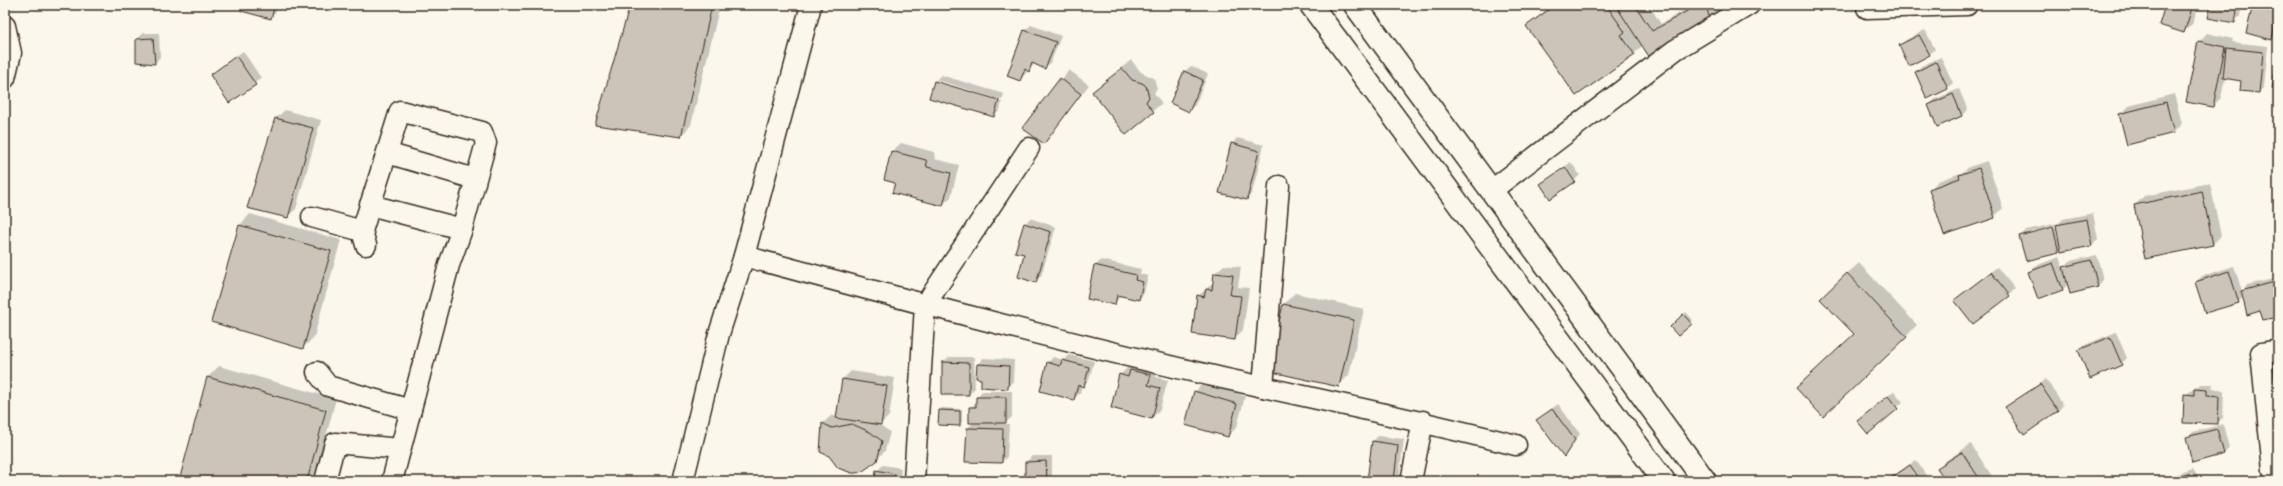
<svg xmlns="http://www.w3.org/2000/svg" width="2283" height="486" viewBox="0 0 2283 486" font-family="Mynerve,sans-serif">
<rect width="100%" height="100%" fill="#fbf7ec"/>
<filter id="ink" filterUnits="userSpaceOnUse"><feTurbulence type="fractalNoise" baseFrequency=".025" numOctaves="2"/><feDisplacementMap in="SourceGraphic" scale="8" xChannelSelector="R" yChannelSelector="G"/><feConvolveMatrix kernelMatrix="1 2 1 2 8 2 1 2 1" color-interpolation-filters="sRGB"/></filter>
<g filter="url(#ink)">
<g fill="#0003" fill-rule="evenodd">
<polygon points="244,5 278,5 276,12 270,18"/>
<polygon points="631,5 720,5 691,125 681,136 596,124"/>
<polygon points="1552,5 1649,5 1661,24 1689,7 1688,5 1716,5 1718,11 1709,20 1643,45 1634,54 1527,26"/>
<polygon points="2166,5 2198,5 2193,23 2184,32"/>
<polygon points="2212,5 2242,5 2240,16 2234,22"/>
<polygon points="2254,5 2278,5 2278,29 2271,38"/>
<polygon points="1031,25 1061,36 1051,62 1045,67 1035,63 1020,80 1008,75 1025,30"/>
<polygon points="1925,30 1935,49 1929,55 1900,46 1906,40"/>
<polygon points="143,33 159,33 160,57 155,63 137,39"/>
<polygon points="2207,33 2233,39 2232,42 2268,46 2264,87 2259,92 2242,80 2225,78 2221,98 2213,106 2199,42"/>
<polygon points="243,51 261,78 230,102 211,75"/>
<polygon points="1941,57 1953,83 1947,89 1916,72 1921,66"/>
<polygon points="1131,60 1141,72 1154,78 1157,88 1154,93 1162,103 1126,134 1093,92"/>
<polygon points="1191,66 1208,74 1195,105 1189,110 1171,102 1185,71"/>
<polygon points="1069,70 1089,85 1043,143 1024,128"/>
<polygon points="941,75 1004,94 1002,100 937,80 937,83 1002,102 1000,110 994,116 930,97 935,81"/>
<polygon points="1959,89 1968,110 1962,115 1938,126 1929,105 1935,99"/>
<polygon points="2174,94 2182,123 2174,132 2120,115 2129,106"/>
<polygon points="285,110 321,120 296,209 287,217 248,208 276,118"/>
<polygon points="1237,138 1264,145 1252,193 1247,199 1232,144"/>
<polygon points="901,143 934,152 935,159 959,165 951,197 942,205 896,182 885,179 892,151"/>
<polygon points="1987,161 2003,208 1994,217 1930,190 1938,181 1963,172 1969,167"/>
<polygon points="1571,162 1580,175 1574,181 1541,185"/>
<polygon points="2210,183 2221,236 2213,244 2135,205 2144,196"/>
<path d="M2093 213 2098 239 2092 245 2062 251V249L2059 252 2027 260 2021 236 2026 230 2059 223 2063 219ZM2058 225V227L2026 235V233Z"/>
<polygon points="250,214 341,240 314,337 303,348 213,322 240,225"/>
<polygon points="1030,218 1056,227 1041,276 1035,282 1025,254 1025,224"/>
<polygon points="2097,255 2103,280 2098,286 2068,284 2063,289 2029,272 2035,266 2059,257 2063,268 2070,261"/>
<polygon points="1101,260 1141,269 1140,274 1148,276 1144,293 1139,299 1121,295 1114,304 1095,266"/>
<polygon points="1859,263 1917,325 1823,415 1855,334 1832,288"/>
<polygon points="1224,265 1241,267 1238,287 1249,288 1243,330 1234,339 1198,296 1214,282 1215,273"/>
<polygon points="2234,266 2242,291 2247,285 2278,278 2278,315 2261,310 2243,297 2238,302 2196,282 2202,276"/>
<polygon points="1997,267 2015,289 2009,295 1961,295"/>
<polygon points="1295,293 1364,309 1349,375 1339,385 1284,304"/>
<polygon points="1686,312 1693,320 1678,334 1671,327"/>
<polygon points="2116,332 2127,358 2121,364 2079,351 2085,345"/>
<polygon points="1069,355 1094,361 1089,380 1082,385 1080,393 1074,399 1048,363 1053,357 1064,360"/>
<polygon points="949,357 974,357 975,388 969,394 943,363"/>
<polygon points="983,358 1014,360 1013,382 1007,388 982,378 978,364"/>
<polygon points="1139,362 1158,366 1156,377 1168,380 1160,409 1152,418 1120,375 1129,366 1133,368"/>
<polygon points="219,366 336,399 314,481 180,481 208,377"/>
<polygon points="851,371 895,378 889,416 880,425 890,432 885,451 876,460 830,455 821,452 823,423 832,415 837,418 842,380"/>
<polygon points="2046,379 2063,405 2058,411 2006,407"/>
<polygon points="1203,383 1245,396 1237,427 1228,436 1195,392"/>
<polygon points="2201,384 2213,384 2212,389 2224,390 2223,418 2217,423 2185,395"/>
<polygon points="982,391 1012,391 1012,417 1004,424 1009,424 1007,457 1001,462 968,428 974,422 970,408 977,402 977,397"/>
<polygon points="1894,391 1903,402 1868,433 1864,416"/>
<polygon points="1558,404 1580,434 1565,455 1537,420"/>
<polygon points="942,408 962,409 962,422 959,425 940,410"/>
<polygon points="2223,424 2229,448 2224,454 2187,438 2193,432"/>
<polygon points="1378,436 1404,439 1399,478 1396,481 1371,481 1372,442"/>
<polygon points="1971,444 1995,481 1947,481 1939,468 1947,460"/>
<polygon points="1032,456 1052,456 1052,476 1047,481 1026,481 1026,462"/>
<polygon points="1916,460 1927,477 1923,481 1885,481"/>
<polygon points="883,465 901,468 900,481 876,481 877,471"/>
<polygon points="2193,469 2200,481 2162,481 2165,478"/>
</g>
<g fill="#ccc4b9" stroke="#3b2a1e">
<polygon points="243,5 275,5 271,19 241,11"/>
<polygon points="630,5 712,6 681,137 595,125"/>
<polygon points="1555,5 1606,5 1625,32 1621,35 1635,55 1576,96 1526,26"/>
<polygon points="1625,5 1635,5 1652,31 1689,10 1687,5 1706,5 1710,21 1650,58 1618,9"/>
<polygon points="2165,5 2193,5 2184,33 2159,25"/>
<polygon points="2211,5 2238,5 2235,23 2208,18"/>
<polygon points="2253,5 2278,5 2272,40 2246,33"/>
<polygon points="1024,30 1056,42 1045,69 1032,63 1029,72 1025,69 1020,81 1007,76"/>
<polygon points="1919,35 1930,55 1909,66 1899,45"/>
<polygon points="153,38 155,64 136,62 136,39"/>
<polygon points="2198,41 2225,47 2213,107 2186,102"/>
<polygon points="2226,48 2263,52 2259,93 2240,91 2241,81 2223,78"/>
<polygon points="2278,55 2278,89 2272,88"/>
<polygon points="236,56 256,85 229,103 210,75"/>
<polygon points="1936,62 1948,89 1927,99 1915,72"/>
<polygon points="1122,68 1132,80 1142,83 1146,86 1149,97 1146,102 1154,112 1126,135 1092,92"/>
<polygon points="1184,71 1203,80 1189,112 1170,103"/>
<polygon points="1060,78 1081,94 1044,144 1022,128"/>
<polygon points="934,81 999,100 994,117 929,98"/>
<polygon points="1953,94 1962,116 1937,127 1928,105"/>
<polygon points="2166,102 2174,133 2127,145 2119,114"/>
<polygon points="275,118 313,128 288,218 247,208"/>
<polygon points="1231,143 1259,151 1247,200 1219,193"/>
<polygon points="891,151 926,160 927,167 951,173 943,206 892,193 895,183 884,180"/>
<polygon points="1565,167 1575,182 1550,199 1540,184"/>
<polygon points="1979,168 1995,218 1944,235 1929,189 1960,178 1959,175"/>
<polygon points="2202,191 2213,245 2145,259 2134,205"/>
<polygon points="2087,219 2092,246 2061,252 2056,225"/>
<polygon points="1024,223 1051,232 1036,283 1018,277 1024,254 1015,252"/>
<polygon points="239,225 331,251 303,349 211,322"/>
<polygon points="2053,227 2059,253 2026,261 2019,236"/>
<polygon points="2091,260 2098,287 2070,294 2063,267"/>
<polygon points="2053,263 2063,290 2038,299 2028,272"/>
<polygon points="1094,265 1136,275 1135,280 1143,282 1139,300 1117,295 1115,305 1087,299"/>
<polygon points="2229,271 2239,303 2205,313 2195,282"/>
<polygon points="1991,272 2010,296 1973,324 1954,300"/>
<polygon points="1214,273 1233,275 1230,295 1241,296 1235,340 1192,334 1197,295 1204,297 1206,289 1212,290"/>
<polygon points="1847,273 1907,337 1823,417 1796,388 1854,334 1820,299"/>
<polygon points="2278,281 2278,317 2263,320 2260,311 2247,315 2241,291"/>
<polygon points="1283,304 1354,320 1339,387 1268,371"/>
<polygon points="1683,314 1692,324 1678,336 1670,327"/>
<polygon points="2110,337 2122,365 2090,379 2078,350"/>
<polygon points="1062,360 1089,367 1084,387 1078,385 1074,400 1040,391 1047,362 1060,366"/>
<polygon points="942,362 969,363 969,395 942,395"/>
<polygon points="977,364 1009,366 1008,389 981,387 981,379 976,378"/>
<polygon points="1130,370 1151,375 1148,385 1160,388 1152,419 1111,408 1119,374 1128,377"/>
<polygon points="207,377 326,410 307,481 179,481"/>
<polygon points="842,379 887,386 881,425 836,418"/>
<polygon points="2040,384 2058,411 2024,435 2005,407"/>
<polygon points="2194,389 2207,390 2207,395 2219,396 2218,424 2183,423 2184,394 2194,395"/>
<polygon points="1194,391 1237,404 1228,437 1185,425"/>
<polygon points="1888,396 1898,409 1868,434 1857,421"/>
<polygon points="976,397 1006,397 1006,423 969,423 969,407 976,407"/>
<polygon points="1552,409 1575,440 1564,457 1536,420"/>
<polygon points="939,410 960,411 960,426 938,425"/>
<polygon points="822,423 832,428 852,424 870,432 882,441 877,461 863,471 856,473 852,473 838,468 829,456 820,452"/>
<polygon points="967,428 1003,429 1002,463 965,462"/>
<polygon points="2217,429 2224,454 2192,463 2186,437"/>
<polygon points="1372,441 1398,445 1394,481 1367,481"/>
<polygon points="1962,452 1981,481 1946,481 1937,468"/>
<polygon points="1046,461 1047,481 1025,481 1025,462"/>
<polygon points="1910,465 1921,481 1887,481"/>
<polygon points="876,470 895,474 895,481 875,481"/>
<polygon points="2188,474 2193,481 2166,481"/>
</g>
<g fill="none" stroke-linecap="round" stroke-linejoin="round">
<defs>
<g id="minor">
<polyline points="1867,5 1867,8 1967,5"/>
<polyline points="5,26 11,53 5,78"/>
<polyline points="387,153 475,179"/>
<polyline points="1492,190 1675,50 1749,5"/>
<polyline points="370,205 462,229"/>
<polyline points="312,217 362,231"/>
<polyline points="366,245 362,231 400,111 482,132 486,143 462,229 449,265 392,481"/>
<path d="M744 256C896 297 1048 338 1200 373 1306 397 1411 418 1516 445"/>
<polyline points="317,372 328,386 411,410"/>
<polyline points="1263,387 1279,186"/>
<polyline points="325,481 335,443 400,449"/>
<polyline points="683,481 719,334 744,256 811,5"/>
<polyline points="914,481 925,305 1029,148"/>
<polyline points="1411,481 1423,421"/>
<polyline points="2277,481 2273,470 2261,353 2278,350"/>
</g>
<g id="major">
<polyline points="1311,5 1664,481"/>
<polyline points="1355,5 1705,481"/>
</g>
</defs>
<use href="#minor" stroke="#3b2a1e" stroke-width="23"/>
<use href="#major" stroke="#3b2a1e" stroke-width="25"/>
<use href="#minor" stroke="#fbf7ec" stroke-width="20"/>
<use href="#major" stroke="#fbf7ec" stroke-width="22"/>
</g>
</g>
<rect width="2283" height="486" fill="none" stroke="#fbf7ec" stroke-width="20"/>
<rect x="10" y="10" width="2263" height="466" fill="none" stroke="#3b2a1e" stroke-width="1.5" filter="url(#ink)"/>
</svg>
